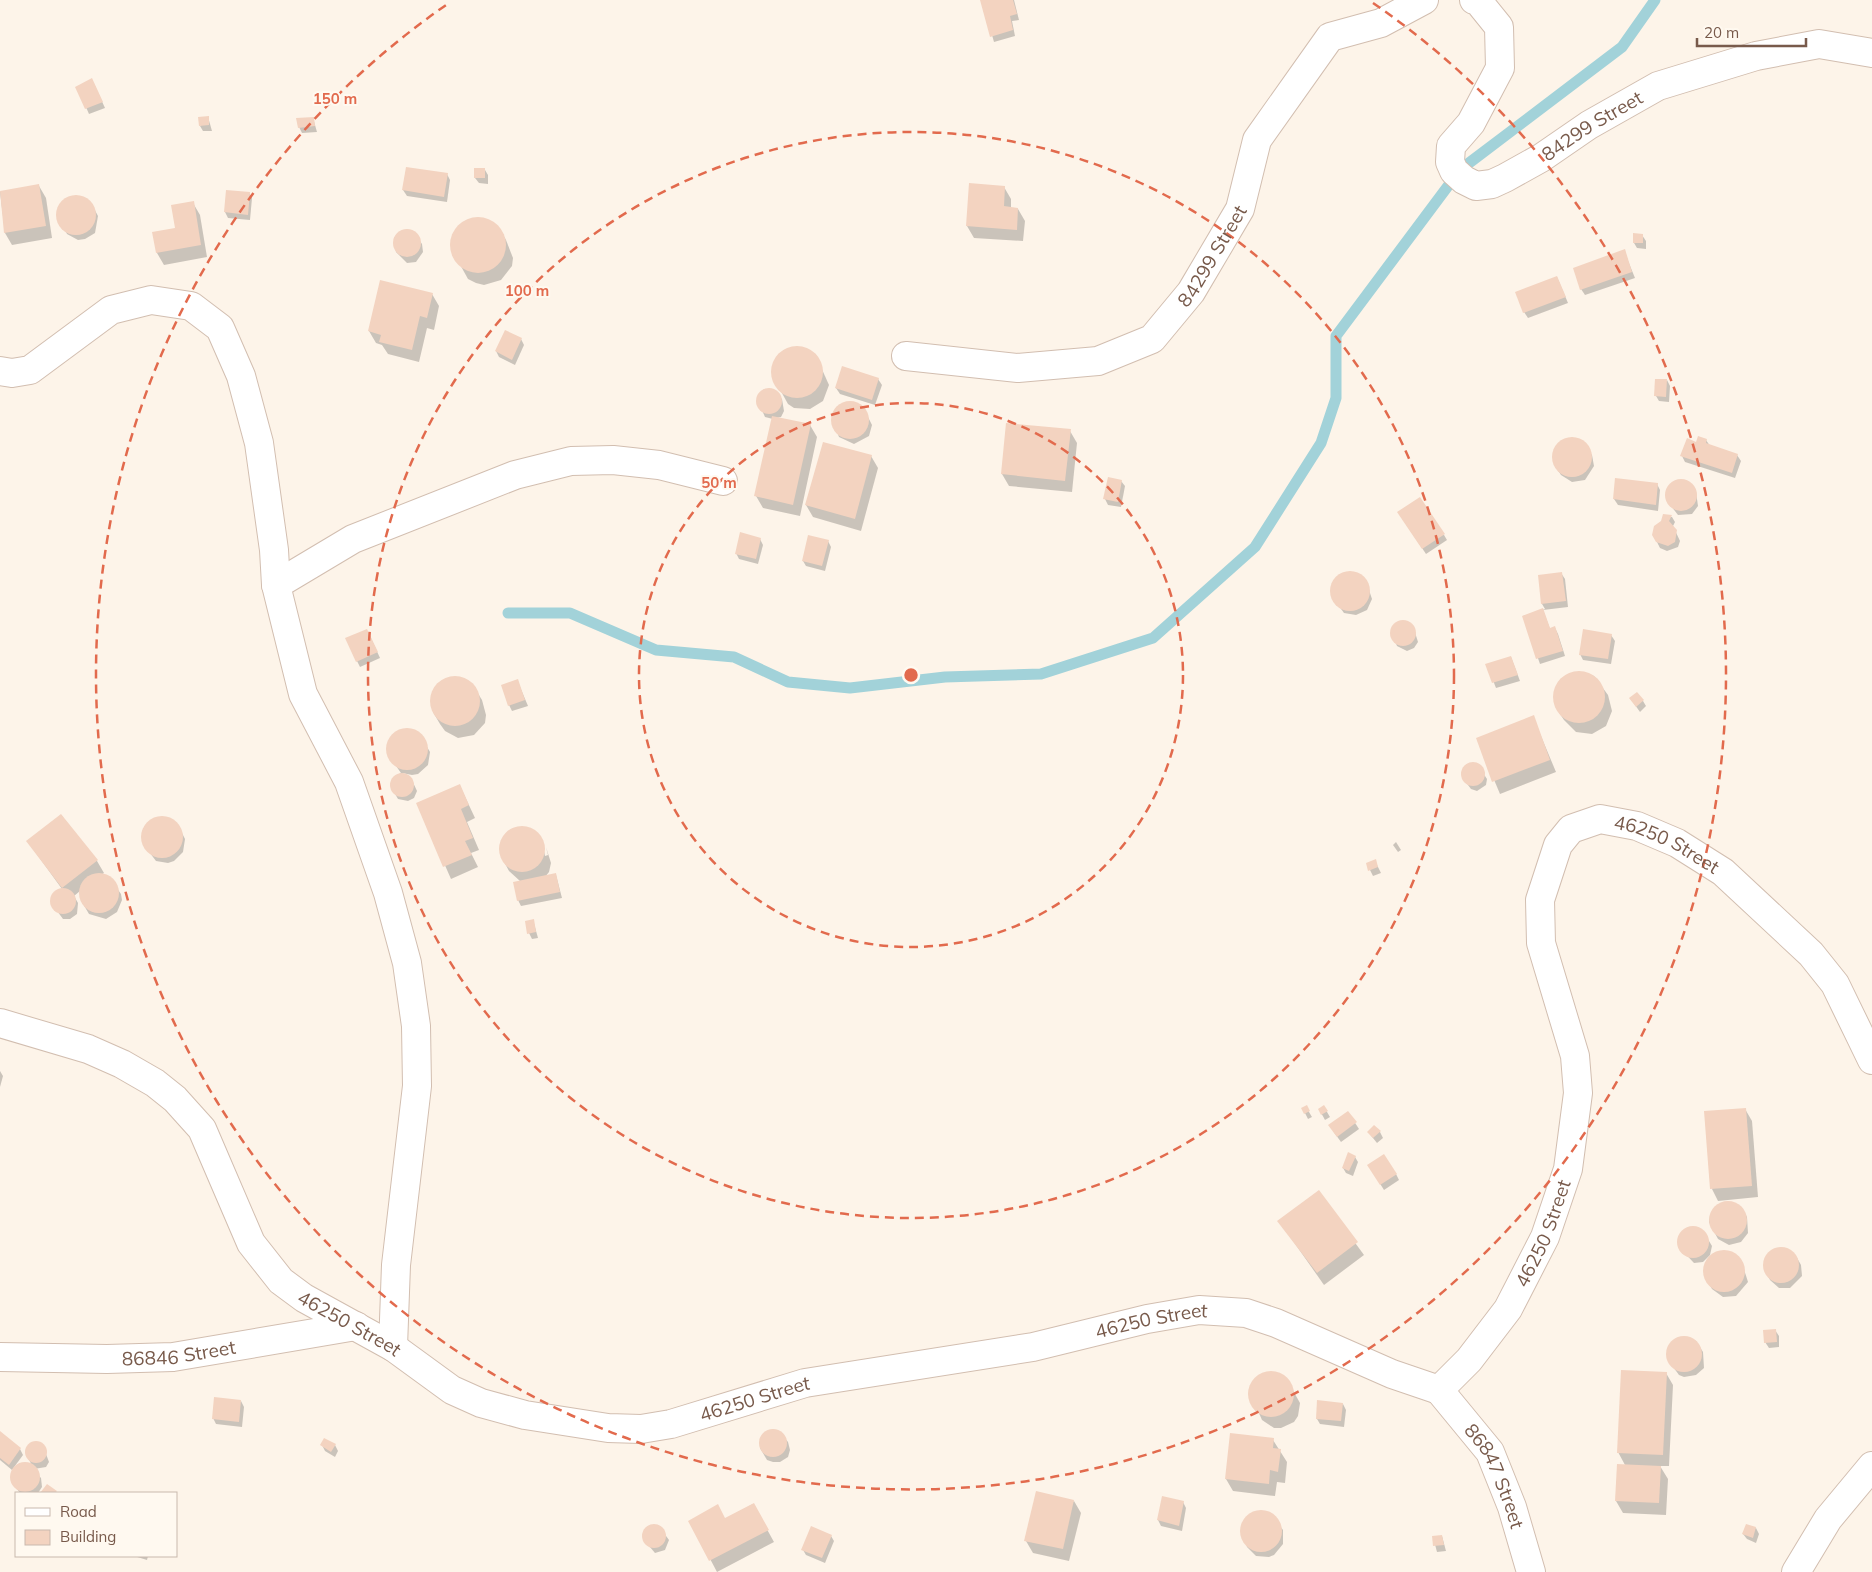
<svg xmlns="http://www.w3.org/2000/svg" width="1872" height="1572" viewBox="0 0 1872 1572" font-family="Mulish,sans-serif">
<rect width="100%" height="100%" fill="#fdf4e9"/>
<g fill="#0003">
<polygon points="982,0 1014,0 1019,20 1012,21 1015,36 994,42"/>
<polygon points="95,86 105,108 89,114 77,87"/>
<polygon points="208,117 212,131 203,131 200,126"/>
<polygon points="313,118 317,132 302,133 299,127"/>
<polygon points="485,170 488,175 488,184 479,183 475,178"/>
<polygon points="447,174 450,180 447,202 407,196 403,190"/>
<polygon points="39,186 46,198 52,238 12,245 5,233 0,192"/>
<polygon points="1004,187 1011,199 1011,208 1018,209 1025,221 1023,241 974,238 967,226"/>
<polygon points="227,191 249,193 252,198 250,220 228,218 225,212"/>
<polygon points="72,197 83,197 92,205 98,216 95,233 85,239 78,240 67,234 58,216 61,204"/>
<polygon points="193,203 200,215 207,257 164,265 157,253 154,233 176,229"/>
<polygon points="475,219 492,222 499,228 506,240 513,258 512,266 501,280 484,285 476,283 468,279 452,250 455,233 459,226"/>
<polygon points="413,231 422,244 423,252 416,262 407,263 396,252 394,238 400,232"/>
<polygon points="1642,235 1646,241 1646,249 1637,248 1634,243"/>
<polygon points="1624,251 1635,278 1585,295 1581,289"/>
<polygon points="1557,277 1568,303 1528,318 1524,312"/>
<polygon points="432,294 439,306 434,330 427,328 419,362 388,354 382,345 376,343 369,331"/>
<polygon points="521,339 524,345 515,365 499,357 496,351"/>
<polygon points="801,347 816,356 829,385 823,401 810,409 794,408 788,404 773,377 774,362 778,356 784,350"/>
<polygon points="878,379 882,385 875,405 840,394 836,388"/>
<polygon points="1667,380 1670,386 1669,402 1659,401 1656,396"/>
<polygon points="764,389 772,389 782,399 784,411 781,417 776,418 810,425 817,437 800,516 763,508 756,496 773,419 765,417 757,399"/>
<polygon points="852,402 863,407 872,425 869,436 854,444 839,437 832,419 836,408 841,405"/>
<polygon points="1070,431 1077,443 1072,492 1009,486 1002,474"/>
<polygon points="1569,439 1580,440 1592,455 1594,466 1585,480 1572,482 1561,475 1557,469 1554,457 1555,451 1563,441"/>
<polygon points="1706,440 1710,446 1737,455 1741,461 1735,478 1685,462 1682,456 1697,443"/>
<polygon points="871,456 878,468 861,531 813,517 806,505"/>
<polygon points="1121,481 1125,486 1121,507 1108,505 1105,499"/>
<polygon points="1680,481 1693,486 1696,492 1698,506 1692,514 1678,515 1668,502 1667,492 1671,484"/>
<polygon points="1657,484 1660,490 1658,511 1618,505 1614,499"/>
<polygon points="1664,516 1672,517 1675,522 1673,526 1680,541 1678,547 1667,551 1660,548 1657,542"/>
<polygon points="1402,518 1444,535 1447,540 1426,554"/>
<polygon points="760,539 763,545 758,564 739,559 736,553"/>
<polygon points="828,541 831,547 825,571 806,566 803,561"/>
<polygon points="1350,572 1361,576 1366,581 1372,599 1367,610 1356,615 1344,613 1333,598 1332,586 1335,580 1339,576"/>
<polygon points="1561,573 1565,579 1568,607 1543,610 1550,629 1555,628 1558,634 1565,656 1540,664 1523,616 1545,609 1542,604 1539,576"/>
<polygon points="1398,622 1405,622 1414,629 1418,642 1414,648 1407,651 1397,646 1391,631"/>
<polygon points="1611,635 1615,641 1611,664 1583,660 1580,654"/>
<polygon points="370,636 380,658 360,667 357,661"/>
<polygon points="1511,657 1520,681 1496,688 1487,665"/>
<polygon points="1571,673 1587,673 1594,676 1608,695 1612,711 1606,726 1592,734 1576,732 1564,720 1556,708 1554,700 1558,683"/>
<polygon points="461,678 474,687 482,700 486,715 485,723 474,735 458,738 445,731 440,724 433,712 431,697 439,683 446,679"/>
<polygon points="520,687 528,706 512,711 509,705"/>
<polygon points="1630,698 1643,701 1646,706 1640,712"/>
<polygon points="1533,717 1556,772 1500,794 1477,739"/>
<polygon points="408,729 420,735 430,752 428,765 418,774 412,775 402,773 411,778 417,791 414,798 408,801 398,799 391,787 394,777 401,773 389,756 389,743 396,733"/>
<polygon points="1471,763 1477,764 1487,779 1486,785 1477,791 1471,789 1462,777 1465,767"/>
<polygon points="460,786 475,818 467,822 479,850 471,853 478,867 451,879 418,804"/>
<polygon points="61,815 97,861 104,873 101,875 109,877 121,894 122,900 117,912 106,919 89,914 82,902 80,891 74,896 78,903 77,914 70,919 63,919 52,904 55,893 62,889 28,842"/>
<polygon points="155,818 168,818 182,833 185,839 183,852 174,861 168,863 156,861 144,845 142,832 145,826"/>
<polygon points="517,827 527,828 536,832 542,840 545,856 548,855 546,847 551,863 549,872 545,877 556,875 562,898 521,906 518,900 520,881 509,871 502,858 500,849 502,839 508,832"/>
<polygon points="1396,842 1401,850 1398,852 1393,845"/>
<polygon points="1375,861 1381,873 1373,876 1367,864"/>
<polygon points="533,920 538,938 532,939 529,933"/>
<polygon points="0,1071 3,1076 0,1087"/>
<polygon points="1306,1107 1312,1117 1308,1119 1303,1109"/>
<polygon points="1324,1107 1330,1117 1325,1120 1319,1109"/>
<polygon points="1745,1109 1752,1121 1758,1197 1718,1201 1712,1189"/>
<polygon points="1348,1112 1359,1129 1341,1142 1333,1131"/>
<polygon points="1368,1132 1380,1132 1383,1138 1377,1143"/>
<polygon points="1355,1157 1358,1162 1353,1176 1346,1173 1343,1168"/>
<polygon points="1372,1171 1396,1174 1399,1180 1384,1190"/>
<polygon points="1318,1192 1364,1255 1324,1285 1279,1221"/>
<polygon points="1728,1202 1739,1206 1743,1210 1747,1217 1748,1233 1741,1242 1729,1245 1718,1239 1709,1222 1710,1216 1718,1205"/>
<polygon points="1689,1229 1703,1231 1712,1246 1710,1255 1703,1262 1694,1263 1680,1248 1682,1234"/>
<polygon points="1785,1248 1797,1258 1801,1265 1802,1276 1790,1288 1779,1288 1770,1280 1764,1268 1766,1257 1774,1249"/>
<polygon points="1727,1252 1734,1254 1742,1263 1748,1282 1736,1296 1723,1297 1712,1289 1705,1277 1706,1263 1715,1254"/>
<polygon points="1775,1330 1779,1336 1779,1347 1769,1348 1765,1342"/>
<polygon points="1687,1337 1696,1341 1703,1352 1704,1368 1696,1375 1684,1377 1679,1375 1668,1360 1669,1348 1677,1339"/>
<polygon points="1274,1372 1286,1378 1300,1403 1298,1416 1294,1422 1281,1428 1274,1428 1262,1420 1250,1393 1255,1379 1261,1375"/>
<polygon points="1666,1373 1673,1385 1669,1466 1660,1466 1668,1479 1666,1515 1623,1513 1616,1501 1625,1465 1618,1452"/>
<polygon points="241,1401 244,1407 242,1427 216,1424 213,1418"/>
<polygon points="1343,1404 1346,1410 1344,1427 1320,1424 1317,1419"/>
<polygon points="779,1431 788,1442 790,1450 788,1457 780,1462 773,1462 767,1460 760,1448 765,1434"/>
<polygon points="0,1433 20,1449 23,1455 12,1470 0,1460"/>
<polygon points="1273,1440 1287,1462 1285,1483 1277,1482 1275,1496 1233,1491 1226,1479"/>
<polygon points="38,1443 43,1446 49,1462 46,1467 34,1469 28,1458 28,1449 31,1444"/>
<polygon points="322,1445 335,1445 338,1451 335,1457 325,1451"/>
<polygon points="28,1464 41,1478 42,1487 38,1493 20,1493 14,1485 12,1476 19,1465"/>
<polygon points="1074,1501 1081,1513 1069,1561 1033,1553 1026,1541"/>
<polygon points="1183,1502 1186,1508 1182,1531 1161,1526 1158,1520"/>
<polygon points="753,1504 774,1542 717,1572 690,1521 725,1519"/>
<polygon points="1264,1511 1270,1513 1283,1530 1283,1544 1274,1555 1269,1557 1256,1556 1247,1547 1241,1529 1251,1514"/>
<polygon points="653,1525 658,1525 669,1540 665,1550 655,1553 644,1540 645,1531"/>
<polygon points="1756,1528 1759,1534 1756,1543 1747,1539 1743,1534"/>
<polygon points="831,1536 834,1541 825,1563 806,1555 803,1550"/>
<polygon points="1442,1536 1446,1551 1437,1552 1433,1537"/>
<polygon points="134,1556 148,1556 147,1560"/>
</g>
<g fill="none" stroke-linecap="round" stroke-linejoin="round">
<g stroke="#a2d2d9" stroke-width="11">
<polyline points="1469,163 1622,47 1655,0"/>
<polyline points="508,613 570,613 656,650 734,657 788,682 850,688 945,677 1041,674 1153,638 1255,547 1321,443 1336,398 1336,336 1451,182"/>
</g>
</g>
<g fill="#f3d3c0">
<polygon points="980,0 1013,0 1017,14 1010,16 1013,30 990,37"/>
<polygon points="92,78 103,102 85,109 75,87"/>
<polygon points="209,116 209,125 199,126 198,117"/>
<polygon points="314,117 315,126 298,128 296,118"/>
<polygon points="406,167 448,173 444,197 402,190"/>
<rect x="474" y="168" width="11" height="10"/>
<polygon points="969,183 1005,186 1004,206 1018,208 1017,230 966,226"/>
<polygon points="39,184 46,226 4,233 0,191"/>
<polygon points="226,190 250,192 248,215 224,212"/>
<circle cx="76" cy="215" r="20"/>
<polygon points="194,201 201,245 156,253 152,232 175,228 171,205"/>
<circle cx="478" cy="245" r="28"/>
<circle cx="407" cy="243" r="14"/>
<polygon points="1633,233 1643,234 1643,243 1633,243"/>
<polygon points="1625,249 1632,272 1580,290 1573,268"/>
<polygon points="1557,276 1566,297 1523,313 1515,292"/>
<polygon points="380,280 433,293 427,318 420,316 412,350 379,342 381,335 368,331"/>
<polygon points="505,330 522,338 512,360 495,351"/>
<circle cx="797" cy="372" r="26"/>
<polygon points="842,366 879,378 872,400 835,388"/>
<polygon points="1655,379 1667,379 1666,397 1654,396"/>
<circle cx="769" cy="401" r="13"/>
<circle cx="850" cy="420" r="19"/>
<polygon points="772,416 811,424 793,505 754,496"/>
<polygon points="1006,423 1071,429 1065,481 1001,474"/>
<polygon points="1698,436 1707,439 1706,443 1738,454 1732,473 1680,456 1687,438 1696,442"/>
<circle cx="1572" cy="457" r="20"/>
<polygon points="823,442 872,455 855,519 805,505"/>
<polygon points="1108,477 1122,480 1118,502 1103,499"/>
<polygon points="1615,478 1658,483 1656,505 1613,499"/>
<circle cx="1681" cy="495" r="16"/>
<polygon points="1420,497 1445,534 1422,549 1397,512"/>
<polygon points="1663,514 1672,515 1669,521 1677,530 1675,542 1668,546 1656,542 1652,535 1654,526 1661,521"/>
<polygon points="740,532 761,538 756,559 735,554"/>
<polygon points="808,535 829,540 822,566 802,561"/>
<circle cx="1350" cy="591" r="20"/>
<polygon points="1562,572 1566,601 1541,604 1538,575"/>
<polygon points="1543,608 1550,628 1555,626 1563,651 1536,659 1522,616"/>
<circle cx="1403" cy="633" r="13"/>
<polygon points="367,629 378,652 356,662 345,638"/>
<polygon points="1583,629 1612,634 1608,659 1579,655"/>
<polygon points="1511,656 1518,675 1492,683 1485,664"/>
<circle cx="1579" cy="697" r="26"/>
<circle cx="455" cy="701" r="25"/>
<polygon points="518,679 525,700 508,706 501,685"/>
<polygon points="1637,692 1644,700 1636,707 1629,698"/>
<polygon points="1534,715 1550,760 1492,782 1476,738"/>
<circle cx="407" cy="749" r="21"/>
<circle cx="1473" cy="774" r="12"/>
<circle cx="402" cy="785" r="12"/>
<polygon points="460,784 469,805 461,809 473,838 465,841 472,855 443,867 416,803"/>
<polygon points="61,814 98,860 62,888 26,841"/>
<circle cx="162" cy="837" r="21"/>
<circle cx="522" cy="849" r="23"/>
<polygon points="1376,859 1378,867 1368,871 1366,863"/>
<circle cx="99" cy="893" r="20"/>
<polygon points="556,873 560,892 517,901 513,882"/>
<circle cx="63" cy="901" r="13"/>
<polygon points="534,919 536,932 527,934 525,921"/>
<polygon points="1307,1105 1310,1111 1304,1114 1301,1108"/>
<polygon points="1324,1105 1328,1111 1321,1115 1318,1109"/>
<polygon points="1746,1108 1752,1186 1710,1189 1704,1111"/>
<polygon points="1348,1111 1357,1122 1337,1137 1328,1125"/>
<polygon points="1374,1125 1381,1131 1373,1138 1367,1132"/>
<polygon points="1348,1152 1356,1156 1349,1171 1342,1168"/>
<polygon points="1384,1154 1397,1174 1380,1185 1367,1165"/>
<polygon points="1319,1190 1358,1242 1317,1273 1277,1221"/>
<circle cx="1728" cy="1220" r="19"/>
<circle cx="1693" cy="1242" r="16"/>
<circle cx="1781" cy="1265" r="18"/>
<circle cx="1724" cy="1271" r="21"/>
<polygon points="1776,1329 1777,1342 1764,1343 1763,1330"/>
<circle cx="1684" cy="1354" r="18"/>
<polygon points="1621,1370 1667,1372 1663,1455 1617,1453"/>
<circle cx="1271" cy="1394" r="23"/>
<polygon points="214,1397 241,1400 239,1422 212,1419"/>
<polygon points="1317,1400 1343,1403 1341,1421 1316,1419"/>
<circle cx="773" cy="1443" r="14"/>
<polygon points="0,1431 21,1448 9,1465 0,1458"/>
<polygon points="1230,1433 1274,1438 1273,1448 1281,1449 1278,1472 1270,1470 1269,1484 1225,1479"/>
<polygon points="324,1438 336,1444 331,1452 320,1445"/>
<circle cx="36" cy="1452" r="11"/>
<circle cx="25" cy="1477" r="15"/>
<polygon points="1617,1464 1661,1466 1659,1503 1615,1501"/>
<polygon points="47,1484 57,1491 55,1493 40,1493"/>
<polygon points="1036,1491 1074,1500 1063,1549 1024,1541"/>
<polygon points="1162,1496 1184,1501 1179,1526 1157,1520"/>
<polygon points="754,1503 769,1530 709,1561 688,1521 718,1504 725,1518"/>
<circle cx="1261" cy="1531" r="21"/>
<polygon points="1746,1524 1756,1527 1753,1538 1742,1534"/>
<circle cx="654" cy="1536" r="12"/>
<polygon points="811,1526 832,1535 822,1558 801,1550"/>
<polygon points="1442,1535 1444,1545 1433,1546 1432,1536"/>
</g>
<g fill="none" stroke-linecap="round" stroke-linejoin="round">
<defs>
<g id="street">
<path id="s1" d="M1474 0 1478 1 1499 27 1500 68 1471 123 1451 146 1450 162 1454 171 1464 180 1476 186 1492 184 1505 178 1541 158 1589 125 1658 86 1756 56 1819 44 1872 53"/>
<path id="s2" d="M906 356 1018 368 1098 361 1152 339 1191 292 1240 209 1257 140 1330 37 1381 23 1424 0"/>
<polyline points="0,371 12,373 30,370 111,310 151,300 191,306 220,328 241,376 259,443 274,550 276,585 303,694 349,782 388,893 407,963 416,1026 417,1086 396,1265 393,1347"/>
<polyline points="276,585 353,539 515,475 571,461 613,460 659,465 723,481"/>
<path id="s3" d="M0 1023 88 1049 122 1064 155 1083 175 1099 202 1129 251 1243 281 1281 304 1298 393 1347 452 1390 481 1403 525 1415 608 1428 641 1429 671 1424 805 1383 1033 1347 1147 1319 1199 1310 1246 1313 1276 1323 1392 1374 1439 1390 1469 1360 1508 1309 1545 1237 1568 1169 1578 1093 1575 1056 1541 943 1540 900 1558 845 1571 829 1600 819 1637 826 1677 843 1723 872 1811 954 1835 984 1872 1060"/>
<path id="s4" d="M0 1357 107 1359 173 1357 356 1326"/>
<path id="s5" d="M1439 1390 1490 1452 1512 1507 1531 1572"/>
<polyline points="1796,1572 1828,1519 1872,1466"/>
</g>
</defs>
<use href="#street" stroke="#d2beb0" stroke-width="30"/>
<use href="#street" stroke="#fff" stroke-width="28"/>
</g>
<g fill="none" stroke="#e26a4d" stroke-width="2.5" stroke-dasharray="9 6">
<circle cx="911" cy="675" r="272"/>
<circle cx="911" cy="675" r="543"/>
<path d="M1373 3A815 815 0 1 1 449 3"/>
</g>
<g text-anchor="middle" stroke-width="4" stroke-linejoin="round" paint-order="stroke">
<g font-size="19" fill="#785a4b" stroke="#fff9f0">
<text dy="7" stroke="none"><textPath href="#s1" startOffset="356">84299 Street</textPath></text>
<text dy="7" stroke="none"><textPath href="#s2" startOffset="354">84299 Street</textPath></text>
<text dy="7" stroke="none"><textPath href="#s3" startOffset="2345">46250 Street</textPath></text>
<text dy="7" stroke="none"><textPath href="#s3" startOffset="1820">46250 Street</textPath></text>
<text dy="7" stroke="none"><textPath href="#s3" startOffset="486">46250 Street</textPath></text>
<text dy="7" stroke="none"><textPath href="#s3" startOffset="1326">46250 Street</textPath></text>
<text dy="7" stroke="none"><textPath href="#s4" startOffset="179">86846 Street</textPath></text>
<text dy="7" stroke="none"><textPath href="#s3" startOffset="921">46250 Street</textPath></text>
<text dy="7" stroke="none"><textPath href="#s5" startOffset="104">86847 Street</textPath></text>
</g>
</g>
<circle cx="911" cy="675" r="8" fill="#e26a4d" stroke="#fff9f0" stroke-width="2.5"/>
<g font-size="15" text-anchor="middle" font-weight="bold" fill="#e26a4d" stroke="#fff9f0" stroke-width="4" stroke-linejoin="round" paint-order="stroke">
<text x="335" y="104">150 m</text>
<text x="527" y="296">100 m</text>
<text x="719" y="488">50 m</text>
</g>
<rect x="15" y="1492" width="162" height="65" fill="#fff9f0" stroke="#c9b9ae"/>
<rect x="25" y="1508" width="25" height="8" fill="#ffffff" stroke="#c9b9ae"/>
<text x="60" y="1517" font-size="15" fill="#785a4b">Road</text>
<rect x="25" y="1530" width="25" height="15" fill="#f3d3c0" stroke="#c9b9ae"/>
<text x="60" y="1542" font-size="15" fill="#785a4b">Building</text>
<path d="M1697 38v8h109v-8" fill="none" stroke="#785a4b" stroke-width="2.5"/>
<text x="1704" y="38" font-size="15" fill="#785a4b" stroke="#fff9f0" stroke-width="4" paint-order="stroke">20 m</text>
</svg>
